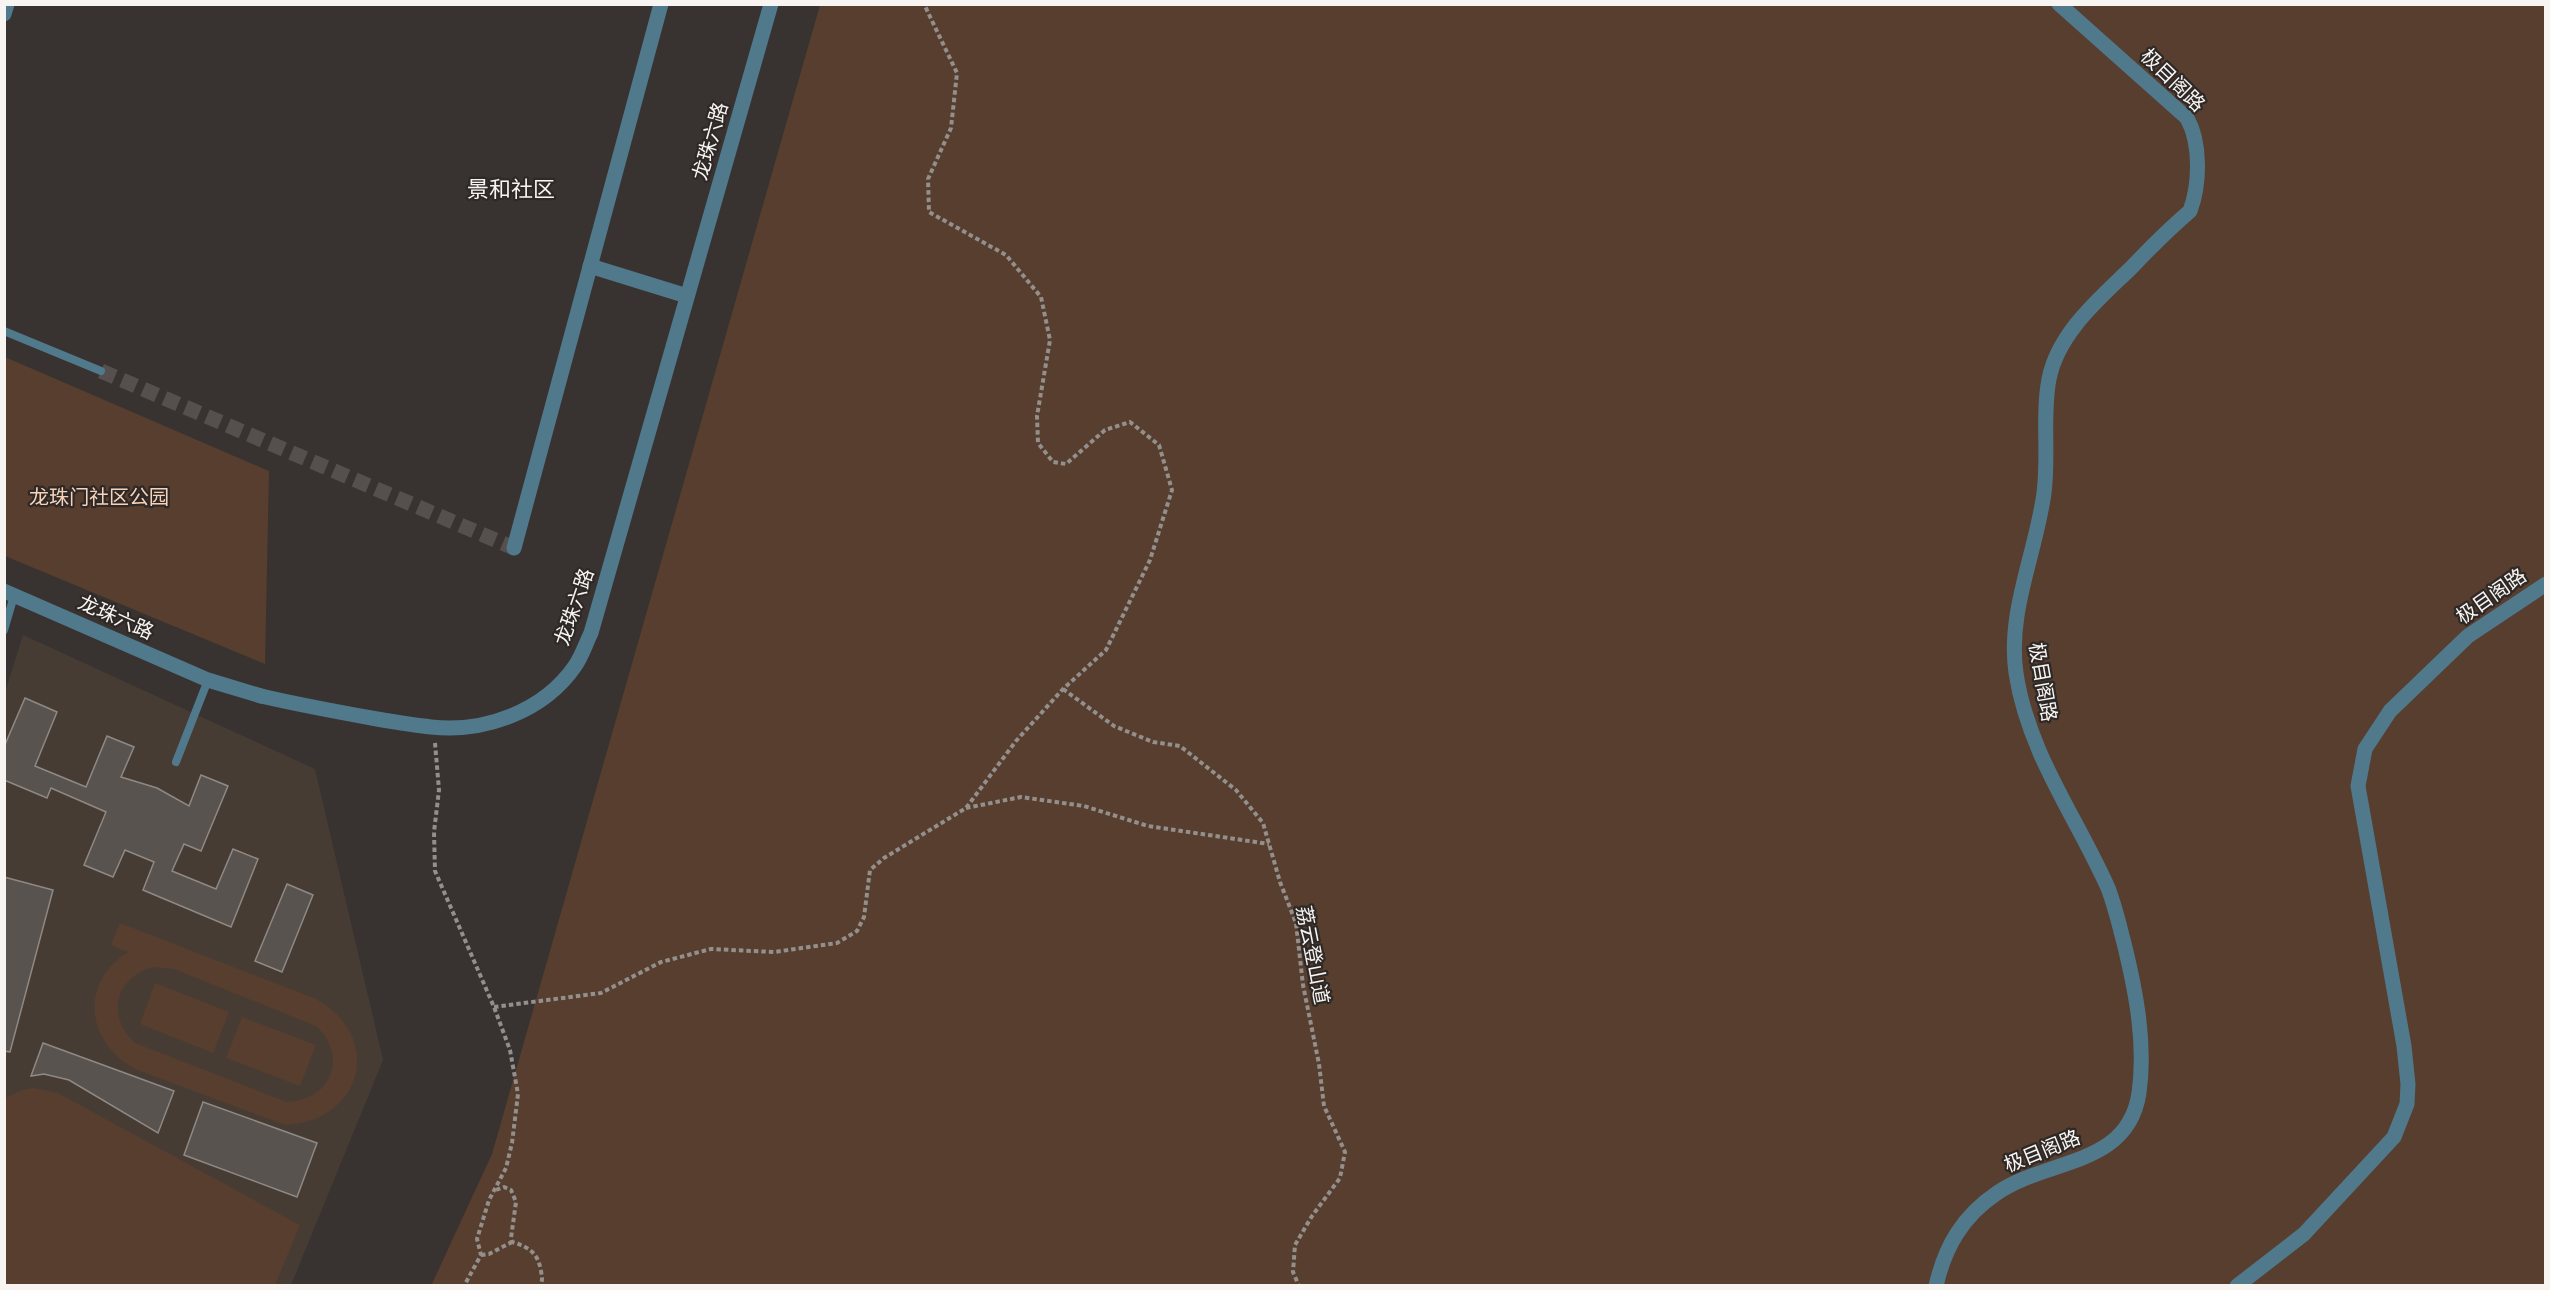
<svg xmlns="http://www.w3.org/2000/svg" width="2550" height="1290" viewBox="0 0 2550 1290" font-family="Barlow,'Noto Sans SC',sans-serif">
<rect width="100%" height="100%" fill="#383330"/>
<polygon fill="#473c34" points="23,635 315,769 383,1060 291,1285 5,1285 4,696"/>
<g fill="#573e2e" fill-rule="evenodd">
<polygon points="820,5 2545,5 2545,1285 431,1286 492,1154"/>
<polygon points="5,357 269,471 265,664 5,556"/>
<path d="M120 923 316 999C385 1037 362 1122 285 1125L135 1069C86 1042 79 983 128 952L111 945ZM153 967 174 969 316 1026C349 1057 331 1100 287 1102L135 1043C106 1016 115 978 153 967Z"/>
<polygon points="155,983 229,1012 213,1053 140,1024"/>
<polygon points="242,1017 316,1045 300,1086 226,1058"/>
<polygon points="34,1088 58,1093 300,1225 275,1285 5,1285 5,1098 22,1090"/>
</g>
<g fill="#595350" stroke="#8f8985" stroke-width="1.5">
<polygon points="25,698 57,712 35,766 86,787 107,736 134,747 121,777 157,788 189,806 201,775 228,786 201,851 184,844 172,871 216,889 233,849 258,859 231,927 143,890 154,862 125,850 113,877 84,865 106,812 51,788 47,798 4,780 4,747"/>
<polygon points="4,877 53,890 10,1052 4,1051"/>
<polygon points="287,884 313,895 282,972 255,961"/>
<polygon points="43,1043 174,1091 158,1133 69,1080 44,1074 31,1076"/>
<polygon points="203,1102 317,1143 297,1197 184,1155"/>
</g>
<g fill="none" stroke-linecap="round" stroke-linejoin="round">
<polyline stroke="#55504d" stroke-width="15" stroke-dasharray="15 8" stroke-linecap="butt" points="101,371 514,548"/>
<g stroke="#938f8c" stroke-width="4" stroke-dasharray="4.5 3" stroke-linecap="butt">
<polyline points="1063,689 1114,726 1153,742 1180,746 1236,790 1263,823 1280,882 1296,923 1303,985 1319,1064 1324,1106 1345,1152 1340,1178 1312,1216 1295,1245 1293,1272 1299,1286"/>
<polyline points="435,743 439,790 434,832 435,871 494,1007 510,1050 518,1094 512,1143 506,1168 489,1200 477,1239 481,1255 464,1286"/>
<polyline points="966,808 1021,797 1084,806 1148,826 1269,844"/>
<polyline points="494,1007 601,993 661,962 711,949 774,952 837,943 857,931 864,917 870,870 884,858 966,808 1016,741 1063,689 1106,650 1150,560 1172,490 1159,445 1130,422 1105,430 1066,464 1053,462 1038,443 1037,416 1050,340 1041,297 1006,255 929,212 928,179 951,128 957,73 924,4"/>
<path d="M496 1190 504 1187 511 1190 516 1202 511 1238 512 1242C529 1247 538 1253 541 1271 542 1277 543 1280 540 1286"/>
<polyline points="481,1255 489,1254 512,1242"/>
</g>
<g stroke="#51798c" stroke-width="8">
<polyline points="4,331 101,371"/>
<polyline points="4,630 14,596"/>
<polyline points="176,762 208,680"/>
</g>
<g stroke="#51798c" stroke-width="15">
<polyline points="4,14 7,4"/>
<polyline points="590,266 687,296"/>
<polyline points="514,548 661,4"/>
<path d="M261 696C300 705 338 712 377 719 395 722 413 725 431 727 485 733 544 711 575 666 582 656 586 643 591 633L771 4"/>
<path d="M1936 1286C1945 1246 1963 1216 1997 1193 2048 1158 2128 1167 2139 1093 2146 1043 2136 992 2124 943 2119 924 2115 906 2108 888 2076 816 2028 753 2016 673 2007 612 2036 553 2044 493 2049 455 2042 416 2049 379 2058 333 2099 299 2131 268 2150 248 2169 229 2190 211 2200 184 2201 143 2187 118L2059 4"/>
<polyline points="2237,1286 2304,1234 2394,1137 2407,1104 2408,1084 2404,1046 2358,786 2365,749 2390,711 2468,636 2546,584"/>
</g>
<polyline stroke="#51798c" stroke-width="15" points="4,591 208,680 261,696"/>
</g>
<g text-anchor="middle" stroke-width="4.5" stroke-linejoin="round" paint-order="stroke">
<g font-size="20" fill="#f7f4f1" stroke="#2e2926">
<text transform="translate(2173 80) rotate(44)" y="7">极目阁路</text>
<text transform="translate(710 141) rotate(-74)" y="7">龙珠六路</text>
<text transform="translate(2491 596) rotate(-35)" y="7">极目阁路</text>
<text transform="translate(574 607) rotate(-71)" y="7">龙珠六路</text>
<text transform="translate(116 617) rotate(24)" y="7">龙珠六路</text>
<text transform="translate(2043 682) rotate(80)" y="7">极目阁路</text>
<text transform="translate(1313 955) rotate(79)" y="7">荔云登山道</text>
<text transform="translate(2042 1151) rotate(-22)" y="7">极目阁路</text>
</g>
<g font-size="20" fill="#f7d2b9" stroke="#2e2926">
<text x="99" y="504">龙珠门社区公园</text>
</g>
<g font-size="22" fill="#f7f4f1" stroke="#2e2926">
<text x="511" y="197">景和社区</text>
</g>
</g>
<rect width="2550" height="1290" fill="none" stroke="#f7f4f1" stroke-width="12"/>
</svg>
